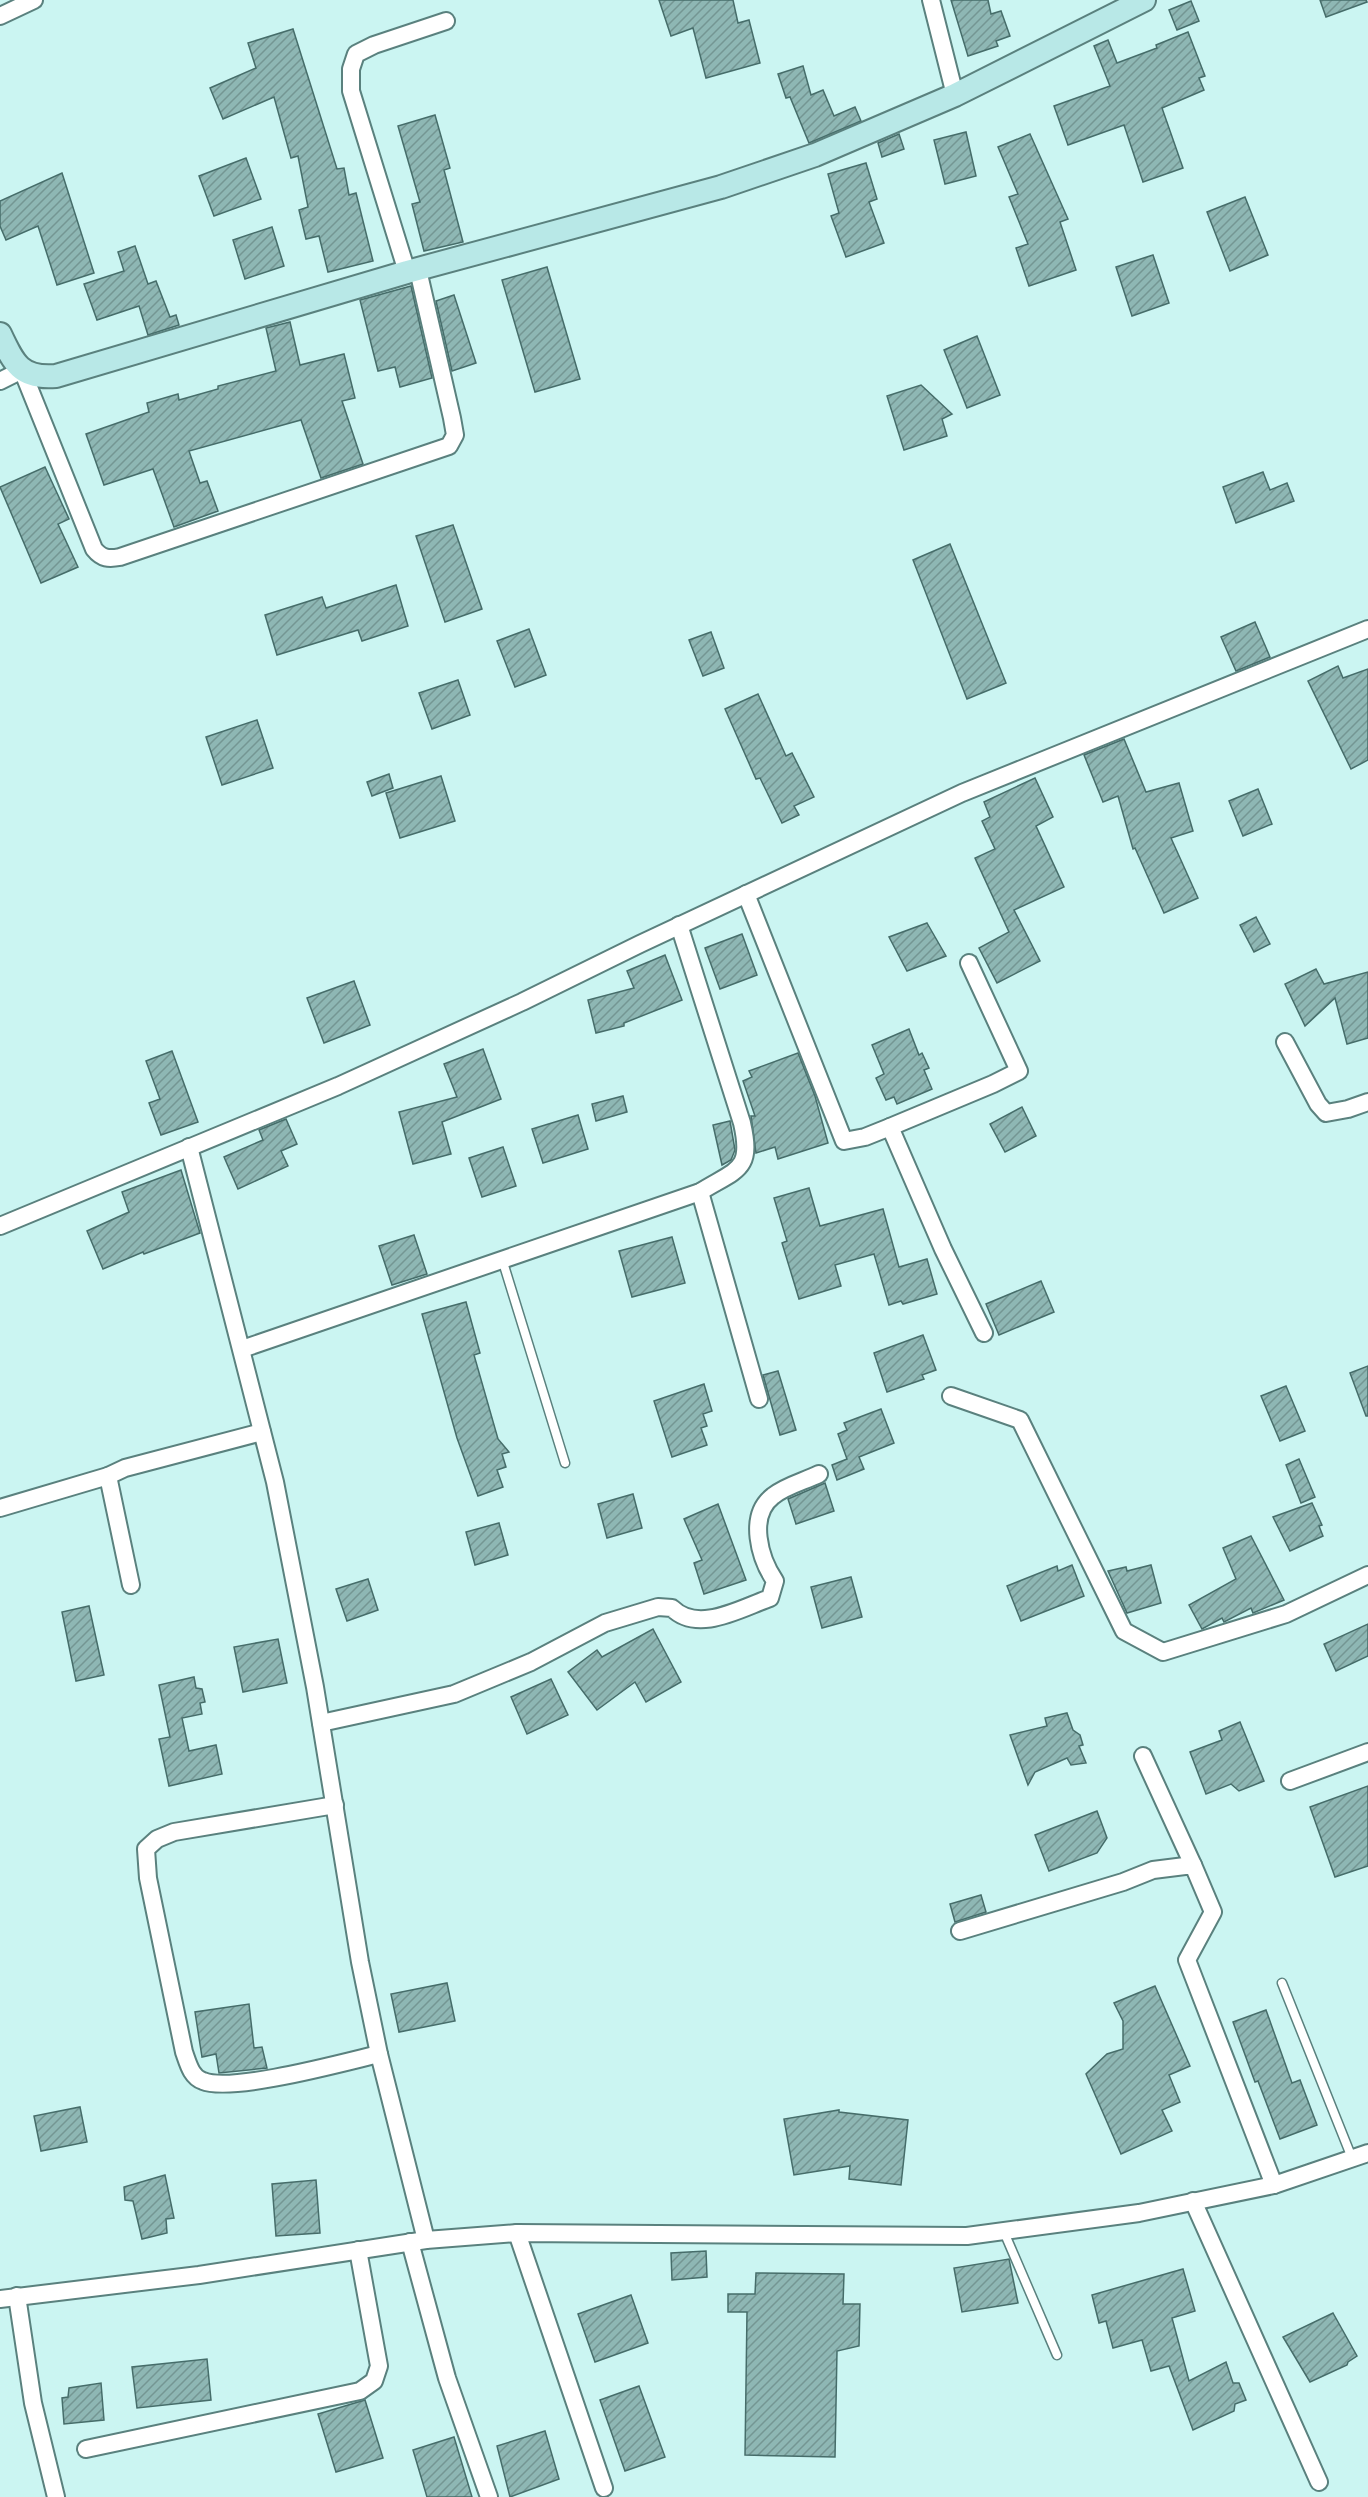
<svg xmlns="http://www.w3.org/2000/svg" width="1368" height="2497" viewBox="0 0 1368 2497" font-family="'PT Sans Narrow',sans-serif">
<defs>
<pattern id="building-hatch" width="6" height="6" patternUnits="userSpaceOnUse" patternTransform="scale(1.5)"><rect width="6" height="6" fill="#8eb7b4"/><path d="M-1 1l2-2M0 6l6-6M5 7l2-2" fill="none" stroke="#749693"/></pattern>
</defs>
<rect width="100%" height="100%" fill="#cbf5f2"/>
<g fill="url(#building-hatch)" stroke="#466d6a" stroke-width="1.5">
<polygon points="659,0 733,0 738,23 749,20 760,63 706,78 693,28 671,36"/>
<polygon points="951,0 988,0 991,14 1001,11 1010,36 996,41 998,46 968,56"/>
<polygon points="1320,0 1366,0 1367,2 1326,17"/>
<polygon points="1191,1 1199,21 1177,30 1169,10"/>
<polygon points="293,29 337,169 344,168 349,195 356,193 373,261 328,272 319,236 306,239 299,210 308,207 298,156 291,158 274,97 223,119 210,88 256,68 248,43"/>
<polygon points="1188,32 1205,76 1199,78 1204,90 1162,108 1183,168 1143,182 1124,125 1068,145 1054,106 1110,86 1094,46 1108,40 1117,63 1157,48 1156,45"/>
<polygon points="803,66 811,95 823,90 834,116 855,107 861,121 809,143 790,97 786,98 778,74"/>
<polygon points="435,115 450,168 444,170 463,242 424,251 412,204 420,202 398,126"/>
<polygon points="966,132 976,176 945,184 934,140"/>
<polygon points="899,134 904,149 882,157 878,143"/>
<polygon points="1030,134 1068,219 1060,222 1076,270 1029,286 1016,248 1028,244 1009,197 1018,194 998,147"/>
<polygon points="246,158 261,199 214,216 199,176"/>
<polygon points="866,163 877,199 869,202 884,243 846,257 831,216 839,213 828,174"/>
<polygon points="62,173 94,273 57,285 38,226 6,240 0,226 0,201"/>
<polygon points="1245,197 1268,255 1230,271 1207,212"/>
<polygon points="272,227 284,266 245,279 233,240"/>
<polygon points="135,246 148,284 156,281 170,317 176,315 179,325 148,335 139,306 97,320 84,284 124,271 118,252"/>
<polygon points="1153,255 1169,303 1132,316 1116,267"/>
<polygon points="547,267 580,379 535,392 502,280"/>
<polygon points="411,286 432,378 400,387 395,367 378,371 360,300"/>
<polygon points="454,295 476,363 452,371 436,301"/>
<polygon points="290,322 300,365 344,354 355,398 342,401 363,464 321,478 301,420 189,451 200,483 207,481 218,511 174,527 153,469 104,485 86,434 149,412 147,403 178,394 179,400 218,389 218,386 276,371 266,328"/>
<polygon points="977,336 1000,395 967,408 944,350"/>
<polygon points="921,385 952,414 942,419 947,436 904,450 887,396"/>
<polygon points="45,467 69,519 58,524 78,567 41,583 0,487"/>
<polygon points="1263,472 1270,490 1287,483 1294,501 1236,523 1223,487"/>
<polygon points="453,525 482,609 445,622 416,536"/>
<polygon points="950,544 1006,683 967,699 913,560"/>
<polygon points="396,585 408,626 362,641 358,630 277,655 265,615 322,597 326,608"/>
<polygon points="1255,622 1270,657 1236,671 1221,637"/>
<polygon points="529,629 546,675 515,687 497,641"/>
<polygon points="711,632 724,668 703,676 689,640"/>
<polygon points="1338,666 1343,678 1368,669 1368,760 1351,769 1308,681"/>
<polygon points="458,680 470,715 432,729 419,693"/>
<polygon points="758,694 786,756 792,753 814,797 794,806 799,815 782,823 760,778 756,779 725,709"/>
<polygon points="257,720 273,768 222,785 206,737"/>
<polygon points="1124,739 1146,792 1179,783 1193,831 1171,838 1198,898 1164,913 1135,848 1133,849 1118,796 1103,802 1084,755"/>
<polygon points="389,774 393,788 372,796 367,782"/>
<polygon points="441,776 455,821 400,838 386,793"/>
<polygon points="1035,778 1053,817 1036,826 1064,887 1014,910 1040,961 997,983 979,948 1009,932 975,858 995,849 982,821 990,817 984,802"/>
<polygon points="1258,789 1272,824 1243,836 1229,801"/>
<polygon points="1256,917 1270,944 1254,952 1240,925"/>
<polygon points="927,923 946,956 907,971 889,937"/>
<polygon points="742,934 757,975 720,989 705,948"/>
<polygon points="665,955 682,1000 624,1023 624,1026 596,1033 588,1000 634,988 627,971"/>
<polygon points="1316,969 1324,984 1368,972 1368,1038 1347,1044 1335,998 1305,1026 1285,984"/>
<polygon points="354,981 370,1025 324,1043 307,998"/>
<polygon points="909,1029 919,1055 922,1053 929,1068 924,1070 932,1089 897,1104 894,1097 886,1100 876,1078 884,1074 872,1045"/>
<polygon points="483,1049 501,1099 442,1122 451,1154 413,1164 399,1112 457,1097 444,1064"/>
<polygon points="172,1051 198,1122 161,1135 149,1103 160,1099 146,1061"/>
<polygon points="798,1053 815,1096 828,1143 778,1159 775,1147 756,1153 751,1116 755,1116 743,1081 752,1077 749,1071"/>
<polygon points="623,1096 627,1112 596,1121 592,1104"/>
<polygon points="1022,1107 1036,1136 1005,1152 990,1124"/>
<polygon points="578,1115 588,1149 543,1163 532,1129"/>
<polygon points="286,1119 297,1144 281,1151 288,1166 238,1189 224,1157 263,1140 259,1130"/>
<polygon points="730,1121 735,1150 731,1160 722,1165 713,1125"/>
<polygon points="503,1147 516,1186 482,1197 469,1158"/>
<polygon points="181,1170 200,1233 144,1254 143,1252 103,1269 87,1231 129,1212 122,1192"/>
<polygon points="809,1188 820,1226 883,1209 899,1267 927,1259 937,1294 903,1304 901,1301 889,1305 874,1254 835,1265 841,1286 799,1299 782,1243 787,1241 774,1198"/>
<polygon points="414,1235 427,1274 392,1285 379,1246"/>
<polygon points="672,1237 685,1283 632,1297 619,1251"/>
<polygon points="1041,1281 1054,1312 999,1335 986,1304"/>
<polygon points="466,1302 480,1353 474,1355 498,1439 509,1452 502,1454 506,1467 497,1470 503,1487 478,1496 457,1438 422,1314"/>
<polygon points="923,1335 936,1370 922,1375 924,1379 887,1392 874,1353"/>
<polygon points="1368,1366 1368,1416 1366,1416 1350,1373"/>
<polygon points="778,1371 796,1430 780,1435 763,1375"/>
<polygon points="704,1384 712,1411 703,1414 707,1426 701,1428 707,1445 672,1457 654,1401"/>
<polygon points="1286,1386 1305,1431 1280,1441 1261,1396"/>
<polygon points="881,1409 894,1443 859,1457 864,1469 837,1480 832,1465 847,1459 838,1434 847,1430 844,1423"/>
<polygon points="1299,1459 1315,1497 1301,1503 1286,1465"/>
<polygon points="825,1483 834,1511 796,1524 788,1499"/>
<polygon points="633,1494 642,1528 607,1538 598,1504"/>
<polygon points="1312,1503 1322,1525 1319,1526 1323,1536 1290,1551 1273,1517"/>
<polygon points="718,1504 746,1580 704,1594 694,1563 702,1560 684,1519"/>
<polygon points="499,1523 508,1555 475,1565 466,1532"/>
<polygon points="1251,1536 1284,1600 1253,1613 1251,1608 1224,1622 1222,1618 1202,1629 1189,1605 1236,1579 1223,1548"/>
<polygon points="1072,1565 1084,1596 1021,1621 1007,1586 1057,1566 1058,1571"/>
<polygon points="1151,1565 1161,1603 1127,1613 1108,1571 1126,1567 1127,1571"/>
<polygon points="851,1577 862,1617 822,1628 811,1587"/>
<polygon points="368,1579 378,1610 347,1621 336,1589"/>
<polygon points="89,1606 104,1675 76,1681 62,1612"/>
<polygon points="1368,1624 1368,1656 1336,1671 1324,1644"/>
<polygon points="653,1629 681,1682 646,1702 635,1682 597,1710 568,1672 597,1650 602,1657"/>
<polygon points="278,1639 287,1683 243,1692 234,1647"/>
<polygon points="194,1677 196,1688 202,1689 205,1702 200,1703 202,1714 182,1718 189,1751 216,1745 222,1774 169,1786 159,1739 170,1737 159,1685"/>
<polygon points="551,1679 568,1715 527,1734 511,1697"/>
<polygon points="1067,1713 1073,1730 1080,1735 1083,1745 1079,1746 1086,1763 1071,1765 1067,1758 1035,1772 1028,1785 1010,1735 1047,1726 1045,1718"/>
<polygon points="1240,1722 1264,1781 1239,1791 1231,1784 1206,1794 1190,1752 1222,1740 1219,1731"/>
<polygon points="1368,1786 1368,1866 1335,1877 1310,1807"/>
<polygon points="1097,1811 1107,1838 1097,1853 1049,1871 1035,1835"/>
<polygon points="981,1895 986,1912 955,1922 950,1904"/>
<polygon points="447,1983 455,2021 399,2032 391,1994"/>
<polygon points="1155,1986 1190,2066 1169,2075 1180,2102 1162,2110 1172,2131 1121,2154 1086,2074 1107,2054 1123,2049 1123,2021 1114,2003"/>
<polygon points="249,2004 254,2048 262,2047 267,2068 219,2073 216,2054 202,2057 195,2012"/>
<polygon points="1266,2010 1292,2083 1300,2080 1317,2125 1280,2139 1258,2081 1255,2082 1233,2022"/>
<polygon points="80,2107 87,2142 41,2151 34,2116"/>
<polygon points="839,2110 839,2112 908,2120 901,2185 849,2179 850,2166 794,2175 784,2119"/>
<polygon points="165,2175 174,2218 166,2219 167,2233 142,2239 133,2201 125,2200 124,2187"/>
<polygon points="316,2180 320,2233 276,2236 272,2184"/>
<polygon points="706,2251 707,2277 672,2280 671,2253"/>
<polygon points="1009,2259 1018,2303 962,2312 954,2268"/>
<polygon points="1183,2269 1195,2311 1172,2318 1189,2381 1226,2362 1233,2383 1239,2383 1246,2400 1235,2404 1234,2411 1193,2430 1169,2366 1151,2371 1142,2340 1113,2348 1106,2321 1099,2323 1092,2295"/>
<polygon points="756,2273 844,2274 843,2304 860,2304 859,2346 837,2351 835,2457 745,2455 747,2312 728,2312 728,2294 755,2294"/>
<polygon points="631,2295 648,2343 595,2362 578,2314"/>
<polygon points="1333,2313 1357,2356 1348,2362 1347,2365 1310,2382 1283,2337"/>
<polygon points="207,2359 211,2400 137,2408 132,2367"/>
<polygon points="101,2383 104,2420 64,2424 62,2398 68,2397 69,2388"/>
<polygon points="639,2386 665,2457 625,2471 600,2400"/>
<polygon points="365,2400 383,2458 336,2472 318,2414"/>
<polygon points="545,2431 559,2479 510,2497 497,2446"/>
<polygon points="454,2437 472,2497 427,2497 413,2450"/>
</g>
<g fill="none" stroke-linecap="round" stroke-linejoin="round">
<defs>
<g id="lane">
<polyline points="502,1259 565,1463"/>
<polyline points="1282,1983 1352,2158"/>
<polyline points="1004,2232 1057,2355"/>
</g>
<g id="street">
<polyline points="931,0 955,95"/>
<polyline points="0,16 34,0"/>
<polyline points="407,272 351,91 351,69 356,54 374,45 446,21"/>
<path d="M0 381 22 370 94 549C102 559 109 559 120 557L449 446 455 435 452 418 418 270"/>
<polyline points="746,894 844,1141 865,1137 890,1127 943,1249 984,1333"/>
<polyline points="1285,1042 1318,1104 1326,1113 1348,1109 1368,1102"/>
<polyline points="890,1127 993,1084 1019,1071 969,963"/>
<polyline points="189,1147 275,1482 315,1687 360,1962 379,2054 426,2240"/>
<polyline points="700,1192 759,1399"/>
<polyline points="0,1226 338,1086 522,1002 640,944 962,793 1368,629"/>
<path d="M242 1349 700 1192C737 1169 753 1171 742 1123L679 925"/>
<polyline points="951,1396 1020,1420 1124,1631 1163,1652 1286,1614 1368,1575"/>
<polyline points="0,1508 108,1476"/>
<polyline points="131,1585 108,1476 125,1468 262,1432"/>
<path d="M321 1723 454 1694 531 1662 605 1623 658 1607 672 1608C698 1634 741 1608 770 1598L775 1581C760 1559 747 1516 773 1496 785 1486 805 1481 819 1474"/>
<polyline points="1143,1756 1193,1865"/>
<polyline points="1290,1781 1368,1752"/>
<path d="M335 1805 174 1832 157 1839 146 1849 148 1878 184 2052C188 2063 191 2077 203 2081 232 2093 345 2062 379 2054"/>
<polyline points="960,1931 1123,1882 1153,1870 1193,1865 1213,1912 1187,1960 1274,2185"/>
<polyline points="1193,2201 1319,2482"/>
<polyline points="517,2233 604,2488"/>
<polyline points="410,2242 447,2378 489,2497"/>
<polyline points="17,2296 33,2403 56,2497"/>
<polyline points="0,2299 199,2275 426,2240 517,2233 967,2236 1139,2213 1274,2185 1368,2153"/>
<polyline points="86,2449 360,2391 374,2381 379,2366 358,2250"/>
</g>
<path id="secondary" d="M0 334C14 364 21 379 56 376L407 272 721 187 815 155 955 95 1144 0"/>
</defs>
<use href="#lane" stroke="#5a817e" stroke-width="11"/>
<use href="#street" stroke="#5a817e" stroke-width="20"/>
<use href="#secondary" stroke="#5a817e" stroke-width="26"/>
<use href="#lane" stroke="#fff" stroke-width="8"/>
<use href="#street" stroke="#fff" stroke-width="16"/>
<use href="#secondary" stroke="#b8e8e7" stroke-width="22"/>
</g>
</svg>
